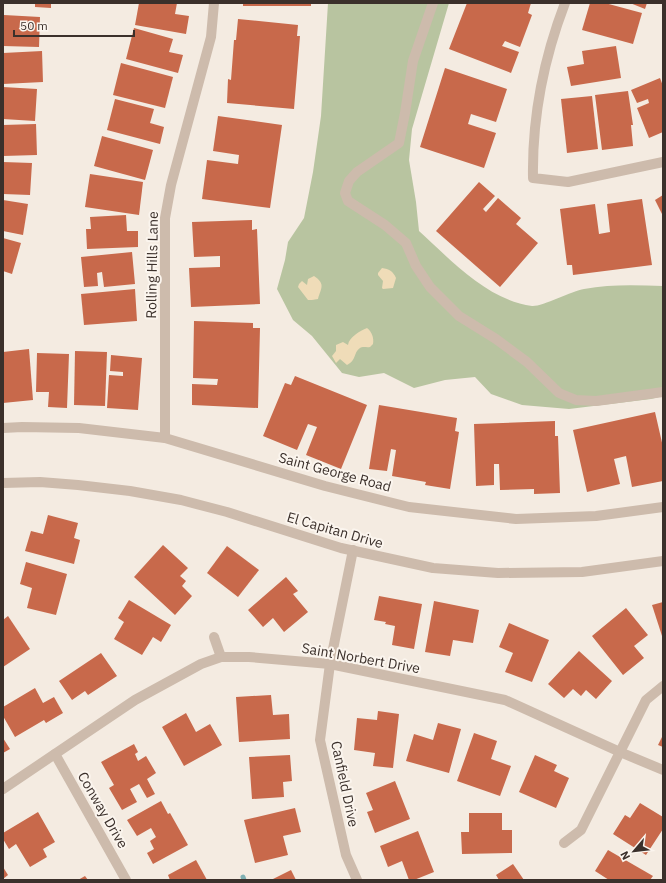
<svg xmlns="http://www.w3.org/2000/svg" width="666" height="883" viewBox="0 0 666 883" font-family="'IBM Plex Sans',sans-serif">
<rect width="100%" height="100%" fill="#f4ebe1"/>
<path fill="#b8c4a0" d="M328 3H449L412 129 409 160 416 202 419 231C451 260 487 300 532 306 541 307 572 291 584 289 610 284 636 285 663 286V396L651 399 569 409 522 405 491 394 475 377 445 380 414 388 384 373 359 377 342 373 312 336 293 320 277 289 285 260 288 242 304 218 313 172 321 116Z"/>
<g fill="#efdcb8">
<path d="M382 268C389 269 393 271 396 278L393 288 383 289 382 288 383 281 378 275V273Z"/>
<path d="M314 276C326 284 321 288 318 299L312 300H308L298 287 299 284 302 281 307 285 308 279Z"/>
<path d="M367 328C372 332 374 338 373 344L370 347C367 348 363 346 360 348 353 353 357 360 347 365L340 359 336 363 332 356 336 351V345L343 342 348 345C349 337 360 331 367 328Z"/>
</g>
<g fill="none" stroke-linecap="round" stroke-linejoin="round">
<polyline stroke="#7fb0b2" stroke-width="5" points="243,877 244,880"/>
</g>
<g fill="#c8694b">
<polygon points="35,3 51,3 51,8 35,7"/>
<polygon points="139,3 177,3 175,14 189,16 186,34 135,25"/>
<rect x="243" y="3" width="68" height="3"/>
<polygon points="467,3 531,3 528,13 532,15 520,47 505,41 502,46 519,52 511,73 449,49"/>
<polygon points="590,3 605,3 642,13 633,44 582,30"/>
<polygon points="630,3 647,3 645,9"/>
<polygon points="4,15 40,17 39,47 3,46"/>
<polygon points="238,19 298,25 297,36 300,36 294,109 227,103 228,79 231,80 234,40 236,40"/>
<polygon points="134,28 173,39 169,52 183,55 178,73 126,59"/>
<polygon points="616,46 621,78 571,86 567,67 584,64 582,51"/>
<polygon points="42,51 43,82 3,84 3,53"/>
<polygon points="121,63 173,77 165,108 113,95"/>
<polygon points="445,68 507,89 496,122 471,114 468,124 496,133 484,168 420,147"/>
<polygon points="660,78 663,86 663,132 649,138 637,108 649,103 648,99 637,103 631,90"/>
<polygon points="3,87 37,89 35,121 3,119"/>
<polygon points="628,91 633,125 631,125 633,146 602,150 595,95"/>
<polygon points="592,96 598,149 567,153 561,99"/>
<polygon points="115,99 154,109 150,123 164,127 160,144 107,130"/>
<polygon points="218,116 282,125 270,208 202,199 207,160 238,164 239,155 213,151"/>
<polygon points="36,124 37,155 3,156 3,125"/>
<polygon points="102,136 153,150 145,180 94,166"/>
<polygon points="3,162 32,163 30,195 3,194"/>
<polygon points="90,174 143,182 139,215 85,207"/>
<polygon points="479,182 495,196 483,209 486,212 498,198 521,218 516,224 538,243 500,287 436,231"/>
<polygon points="663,195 663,216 655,200"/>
<polygon points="642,199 652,265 573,275 572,265 567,265 560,209 595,204 599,234 610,232 607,204"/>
<polygon points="3,200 28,204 23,235 3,231"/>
<polygon points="126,215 127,231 138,231 138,247 87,249 86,229 91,229 90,217"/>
<polygon points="252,220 252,230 257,229 260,304 191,307 189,268 220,267 220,256 194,257 192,222"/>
<polygon points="3,238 21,243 12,274 3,271"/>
<polygon points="132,252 135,284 104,287 102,272 97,273 98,286 84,287 81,257"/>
<polygon points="135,289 137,321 84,325 81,294"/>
<polygon points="194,321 253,323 253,328 260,328 258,408 192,405 192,384 217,385 218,379 193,378"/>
<polygon points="29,349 33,400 3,403 3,352"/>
<polygon points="75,351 107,352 105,406 74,405"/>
<polygon points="37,353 69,354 67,408 48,407 49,392 36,392"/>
<polygon points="111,355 142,358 138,410 107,408 109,375 123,376 123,372 110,371"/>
<polygon points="295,376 367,405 341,469 306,455 317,427 308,424 297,450 263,436 285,383 291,385"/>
<polygon points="379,405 457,418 455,431 459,432 450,489 425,485 426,482 392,476 396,450 391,449 387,471 369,469"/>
<polygon points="655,412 663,447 663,481 632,487 626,456 614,459 620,484 587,492 573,430"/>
<polygon points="555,421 555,436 558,436 560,493 534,494 534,489 500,490 499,464 494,464 494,485 476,486 474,424"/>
<polygon points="48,515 78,523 74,538 80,540 74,564 25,551 31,531 43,534"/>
<polygon points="163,545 188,568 180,576 186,581 182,586 192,596 175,615 134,577"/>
<polygon points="227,546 259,570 238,597 207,573"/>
<polygon points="26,562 67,574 56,615 27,608 32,588 20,584"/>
<polygon points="286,577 298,591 293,594 308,612 284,632 273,618 263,627 248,610"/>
<polygon points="379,596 422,604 414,649 392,645 395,626 385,624 386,622 374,620"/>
<polygon points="129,600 171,625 161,642 153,637 142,655 114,639 124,622 118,618"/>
<polygon points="434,601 479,610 473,643 453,640 450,656 425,652"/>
<polygon points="663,602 663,639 652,605"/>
<polygon points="626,608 648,635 634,646 644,658 623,675 592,636"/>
<polygon points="8,616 30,649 3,667 3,620"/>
<polygon points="509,623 549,640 532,682 505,672 513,653 499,647"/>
<polygon points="579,651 612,681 596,699 586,690 581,696 573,689 564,698 548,684"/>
<polygon points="101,653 117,676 88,695 85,691 72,700 59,681"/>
<polygon points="35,688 43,703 54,697 63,713 46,723 44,720 15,737 3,716 3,707"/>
<polygon points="271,695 273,715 289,714 290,739 239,742 236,697"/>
<polygon points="378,711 399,714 393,768 373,766 375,753 354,750 357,718 377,720"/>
<polygon points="186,713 196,732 210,724 222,745 184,766 162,727"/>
<polygon points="438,723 461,729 449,773 406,761 414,734 433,740"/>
<polygon points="474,733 497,741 491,759 511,766 500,796 457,781"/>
<polygon points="663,735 663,747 658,745"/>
<polygon points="3,738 10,749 3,753"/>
<polygon points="134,744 138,752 135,754 138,761 146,756 156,773 147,779 155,794 147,798 139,784 130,789 137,802 122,810 109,788 114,785 101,762"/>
<polygon points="290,755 292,781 283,782 284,797 252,799 249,757"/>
<polygon points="535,755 557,765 554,771 569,778 556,808 519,792"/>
<polygon points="395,781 410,819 375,833 367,812 373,810 366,793"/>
<polygon points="161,801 168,814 170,813 188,845 153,864 147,853 154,849 150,841 156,837 151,828 137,836 127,820"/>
<polygon points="640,803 663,817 663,829 646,855 613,834 625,815 630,818"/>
<polygon points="295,808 301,832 283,836 288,855 255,863 244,820"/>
<polygon points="38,812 55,842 43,849 47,857 30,867 16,844 9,849 3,839 3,833"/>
<polygon points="469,813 502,813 502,830 512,830 512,853 462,854 461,832 469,832"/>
<polygon points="418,831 434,872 414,880 409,880 402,861 388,867 380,846"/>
<polygon points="608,850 653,876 650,880 609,880 595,871"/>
<polygon points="196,860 207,880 170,880 168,875"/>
<polygon points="513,864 524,880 499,880 496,875"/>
<polygon points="3,867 8,875 3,879"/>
<polygon points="291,870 296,880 271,880"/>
<polygon points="85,876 88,880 78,880"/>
</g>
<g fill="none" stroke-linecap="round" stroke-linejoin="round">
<polyline stroke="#cdbbac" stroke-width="10" points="433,3 413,61 405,113 399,143 357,172 349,181 345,193 348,201 385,225 406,243 416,266 430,287 459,316 496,339 527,362 559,393 576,400 596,401 663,392"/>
<g stroke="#cdbbac" stroke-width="10">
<path d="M565 3C544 58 532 119 533 178L568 182 663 162"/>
<polyline points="3,428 22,427 79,428 165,438 325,486 409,507 516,519 596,516 663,507"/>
<polyline points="165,438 165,218 171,185 211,37 214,3"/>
<polyline points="353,550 330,664 320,740 346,855 357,880"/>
<polyline points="214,637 221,657"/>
<polyline points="55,754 126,880"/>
<polyline points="3,789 135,700 201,664 221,657 249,657 330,664 505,700 620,752 663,770"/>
<polyline points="564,843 581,830 646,700 663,686"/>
</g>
<polyline stroke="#cdbbac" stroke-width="10" points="3,483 40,482 78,485 130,491 181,500 227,512 341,548 433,568 498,573 582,572 663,561"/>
</g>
<g text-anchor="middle" stroke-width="4" stroke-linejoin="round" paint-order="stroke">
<g font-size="14" fill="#3b302b" stroke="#fbf5ee">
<text transform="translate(152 265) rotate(-89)" y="5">Rolling Hills Lane</text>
<text transform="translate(335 472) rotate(15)" y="5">Saint George Road</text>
<text transform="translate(335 530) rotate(16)" y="5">El Capitan Drive</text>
<text transform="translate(361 658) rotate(10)" y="5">Saint Norbert Drive</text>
<text transform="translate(345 784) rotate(78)" y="5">Canfield Drive</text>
<text transform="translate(103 810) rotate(60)" y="5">Conway Drive</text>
</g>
</g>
<rect width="666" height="883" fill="none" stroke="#3b302b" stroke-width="8"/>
<g transform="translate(634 851) rotate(242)" stroke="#fbf5ee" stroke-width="3" paint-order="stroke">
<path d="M0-3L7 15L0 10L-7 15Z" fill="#3b302b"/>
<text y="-6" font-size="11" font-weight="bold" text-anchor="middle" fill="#3b302b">N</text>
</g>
<path d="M14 30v6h120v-6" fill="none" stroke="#3b302b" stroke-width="2"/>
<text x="20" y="30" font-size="12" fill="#3b302b" stroke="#fbf5ee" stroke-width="3" paint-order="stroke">50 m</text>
</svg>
